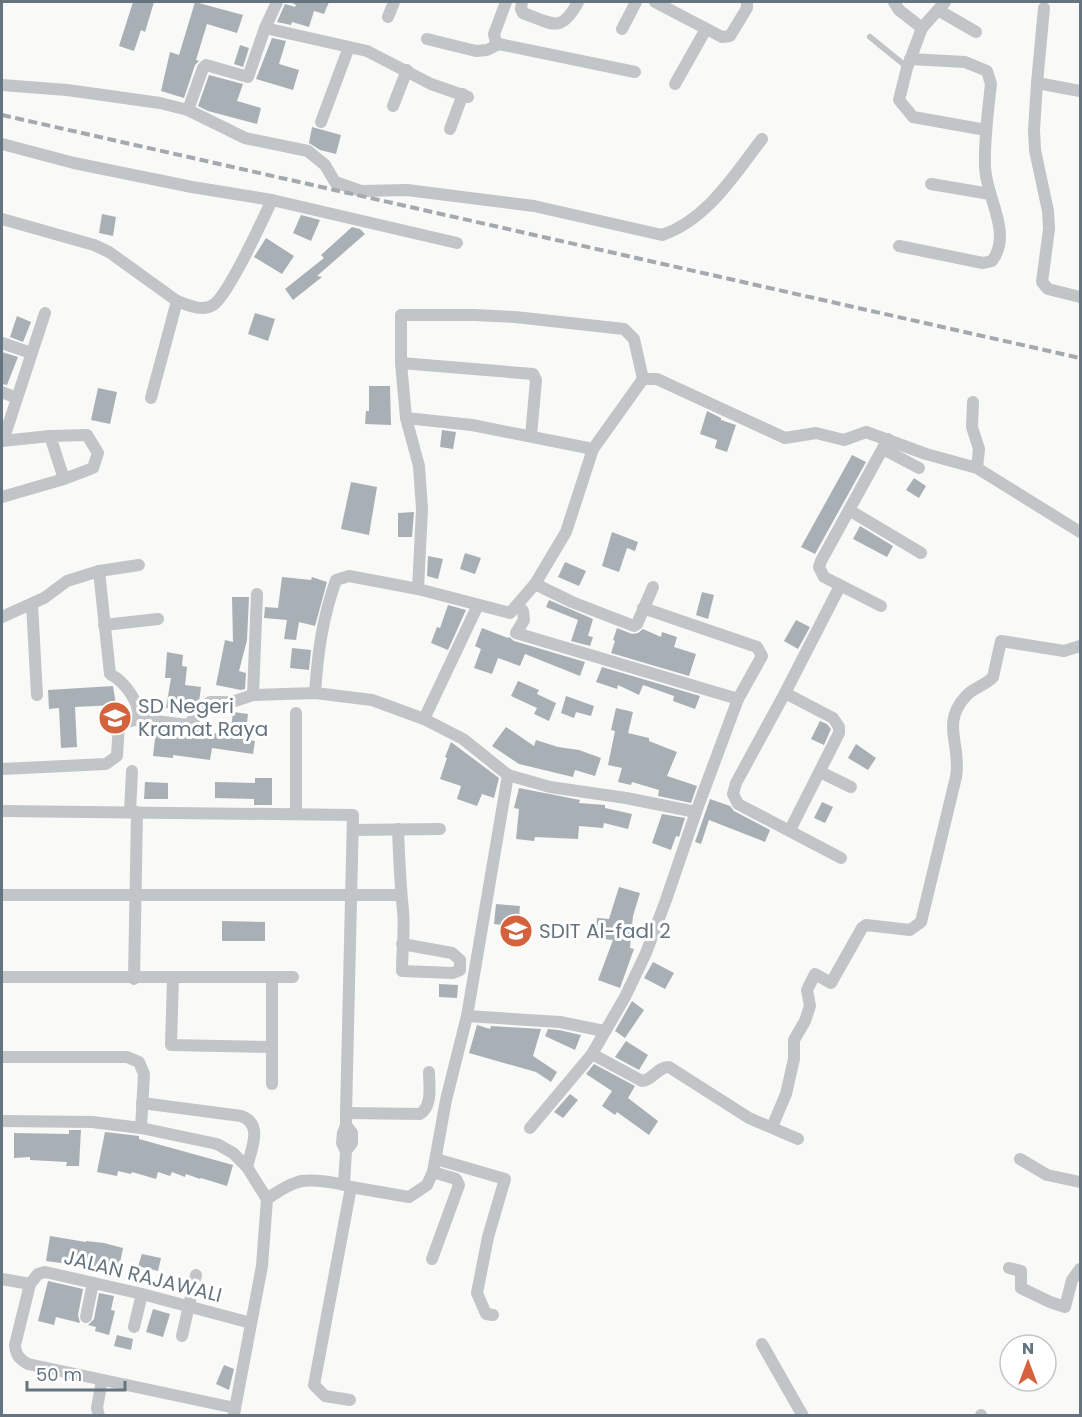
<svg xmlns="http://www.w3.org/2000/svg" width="1082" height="1417" viewBox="0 0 1082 1417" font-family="Poppins,sans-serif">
<rect width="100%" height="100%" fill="#f9f9f7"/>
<g fill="#a9b0b5">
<polygon points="133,2 154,2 145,32 141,30 134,51 119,46"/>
<polygon points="195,2 243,15 237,33 207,24 196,60 199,61 195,65 184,98 161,91 170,52 179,55"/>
<polygon points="292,2 329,2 324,14 314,11 309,27 292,22 291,25 277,22 285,4 295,7 296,5 292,3"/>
<polygon points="272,38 286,41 279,64 299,70 293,90 256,79"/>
<polygon points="240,45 249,48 243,67 234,64"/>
<polygon points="209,75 243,84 237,101 261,108 257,124 208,111 198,106"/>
<polygon points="312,127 341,135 336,154 320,150 309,143"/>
<polygon points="102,214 116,217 113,236 99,233"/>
<polygon points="301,215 320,220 311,241 293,233"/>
<polygon points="352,227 360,229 365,234 317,276 322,277 293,300 285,289 324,258 321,255"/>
<polygon points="266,238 294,256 282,274 254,257"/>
<polygon points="255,313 275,319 268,341 248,334"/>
<polygon points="17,316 31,322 23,342 10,337"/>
<polygon points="2,352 18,357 7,385 2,384"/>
<polygon points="369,386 390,386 391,425 365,424 366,411 369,411"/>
<polygon points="98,388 117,392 110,424 91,420"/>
<polygon points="707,411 721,418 721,420 736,425 727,452 715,448 717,440 700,434"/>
<polygon points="442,430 456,432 453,449 440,447"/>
<polygon points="852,455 866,462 815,554 801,547"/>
<polygon points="914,478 926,486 919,498 906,490"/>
<polygon points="351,482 377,487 369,535 341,529"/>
<polygon points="414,512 412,537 398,537 398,513"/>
<polygon points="860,526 893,546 887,557 853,539"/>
<polygon points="612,532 638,542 635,551 627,548 619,572 602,566"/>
<polygon points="465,553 481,558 475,574 460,569"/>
<polygon points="428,556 443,559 438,579 427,576"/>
<polygon points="565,562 586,571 579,586 558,577"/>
<polygon points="282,577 311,580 312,577 327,582 315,626 299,622 296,640 284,639 287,620 264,618 265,607 278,608"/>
<polygon points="702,592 714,595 708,619 696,615"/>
<polygon points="232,597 249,597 247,640 239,671 246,673 245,689 241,690 216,685 225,640 233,642"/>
<polygon points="549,600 593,619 588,636 593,637 590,646 571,641 578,620 546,607"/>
<polygon points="448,605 466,610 448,650 431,643 437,627 440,628"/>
<polygon points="796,620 810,627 798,649 784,641"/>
<polygon points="482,628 508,638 509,637 514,641 585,662 580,676 525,654 520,666 498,658 492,674 474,668 481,649 475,646"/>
<polygon points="617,628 632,634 638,633 643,629 661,637 662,632 677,637 674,647 696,654 689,676 611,653 615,641 613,640"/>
<polygon points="292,648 311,650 309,670 290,668"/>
<polygon points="167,652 183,655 182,666 187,667 185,685 201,687 199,702 193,707 184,706 183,710 166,708 171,678 165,678"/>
<polygon points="602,667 700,696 695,709 673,701 674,696 643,685 639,695 618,685 617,689 596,682"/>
<polygon points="518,681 539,690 537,694 556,703 549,721 534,714 537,708 511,696"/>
<polygon points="113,686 116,705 75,707 77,747 61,748 59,708 49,709 48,690"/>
<polygon points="566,696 594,706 591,716 576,712 574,718 561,713"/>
<polygon points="616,708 633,712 628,733 649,738 649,741 677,752 667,776 697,786 691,803 658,796 659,790 632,782 631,785 618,782 622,768 608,765 615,731 611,730"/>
<polygon points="233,712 248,714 245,739 255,741 253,754 212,748 210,760 173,755 173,758 153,756 156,729 187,733 195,729 230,736"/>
<polygon points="820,721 827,724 831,729 824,745 811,739"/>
<polygon points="506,727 534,746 536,740 558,747 579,750 601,758 595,776 575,770 573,777 519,764 492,746"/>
<polygon points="451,742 499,778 494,798 482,794 477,806 457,799 461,786 440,779 447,758 445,757"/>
<polygon points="856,744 876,758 868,770 848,758"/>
<polygon points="255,778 272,778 272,805 254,805 254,799 215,798 215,782 255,783"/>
<polygon points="145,782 168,783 168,799 144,799"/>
<polygon points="519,788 580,800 579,803 605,805 605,808 632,814 628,829 604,823 603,828 579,826 578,839 535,837 534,841 516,839 519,809 514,808"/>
<polygon points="710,799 730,806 734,811 770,830 765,842 709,820 701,844 695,842"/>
<polygon points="822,802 833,807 825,823 814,818"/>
<polygon points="662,814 685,818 679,837 676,836 671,850 652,843"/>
<polygon points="619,887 640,893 633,916 630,948 634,949 620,988 598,980 613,940 595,938 597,918 609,919"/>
<polygon points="496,904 520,906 518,927 494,924"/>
<polygon points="222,921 265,922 265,941 222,941"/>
<polygon points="653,962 674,973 665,989 644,978"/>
<polygon points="439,984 458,985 457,998 439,997"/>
<polygon points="632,1001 644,1010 625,1038 615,1031"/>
<polygon points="477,1025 490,1029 491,1026 541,1029 533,1056 557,1072 551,1082 536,1072 469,1053"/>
<polygon points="548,1029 559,1030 581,1035 575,1050 545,1036"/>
<polygon points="626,1041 648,1055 639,1070 615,1057"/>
<polygon points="594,1064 635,1086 628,1098 658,1121 649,1135 617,1112 615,1115 602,1106 612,1091 586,1074"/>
<polygon points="570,1094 578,1100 563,1118 554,1112"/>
<polygon points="69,1130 81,1130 79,1166 66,1166 67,1162 30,1160 30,1157 14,1158 14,1133 69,1134"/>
<polygon points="105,1132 139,1136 139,1139 233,1165 227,1186 201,1178 200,1179 186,1174 185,1177 172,1172 170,1176 158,1172 156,1179 132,1172 131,1174 118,1171 117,1176 97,1172"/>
<polygon points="50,1236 86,1242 86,1241 104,1243 123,1248 118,1273 105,1271 105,1269 46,1261"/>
<polygon points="142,1254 161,1258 158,1271 138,1266"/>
<polygon points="48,1281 83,1289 78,1315 80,1323 56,1317 54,1325 38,1321"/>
<polygon points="99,1293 114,1296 111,1310 115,1311 109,1335 95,1331 96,1327 88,1325 94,1319"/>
<polygon points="153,1309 170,1314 163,1337 146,1332"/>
<polygon points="117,1335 133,1339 131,1350 114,1346"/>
<polygon points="224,1365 234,1369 229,1390 216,1384"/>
</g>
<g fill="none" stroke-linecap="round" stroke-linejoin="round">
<polyline stroke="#c1c5c8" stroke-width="6" points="870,37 907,67"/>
<g stroke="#c1c5c8" stroke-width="12">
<polyline points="506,2 494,34 496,42 499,44 635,72"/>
<path d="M522 2 521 9 523 13C553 24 561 34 578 2"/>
<polyline points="655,2 722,37 730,36 747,8 747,2"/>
<polyline points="894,2 899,10 922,28 945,2"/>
<polyline points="1044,8 1037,83 1080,91"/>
<polyline points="938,10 976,32"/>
<polyline points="388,17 394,2"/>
<polyline points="265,28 367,51 431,84 468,97"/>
<polyline points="922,28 907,68 899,100 913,117 986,130"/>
<polyline points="622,29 636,2"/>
<polyline points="427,39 476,51 487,50 499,44"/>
<polyline points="1037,83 1034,130 1035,150 1048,211 1049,229 1042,282 1048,289 1080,297"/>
<polyline points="675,84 706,29"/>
<path d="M2 85 67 90 160 103 188 110 245 138 308 151 325 165 335 182 361 191 407 190 534 206 662 235C707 220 734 175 762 139"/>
<polyline points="393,106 407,70"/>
<polyline points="188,110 203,68 206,65 248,77 265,28 277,2"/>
<polyline points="321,122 349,47"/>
<polyline points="450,129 463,94"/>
<polyline points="2,144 74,163 192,187 272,200 457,243"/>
<polyline points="931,184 990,194"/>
<polyline points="2,219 94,245 109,252 177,301 151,398"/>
<path d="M899 246 983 263 992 261C1013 233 986 198 985 167 984 140 988 111 991 84L987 71 965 62 910 59"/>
<path d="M177 301C188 305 202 312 213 305 228 296 263 219 272 200"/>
<polyline points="2,343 31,353"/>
<polyline points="401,363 533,374 536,380 531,436"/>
<polyline points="2,392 17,398"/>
<polyline points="973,402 972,427 979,449 977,468"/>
<polyline points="406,418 472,425 593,449"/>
<polyline points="2,441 50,436"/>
<polyline points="3,441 45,313"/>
<polyline points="883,449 919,468"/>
<polyline points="2,497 64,479 50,436 87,435 98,453 93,468 64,479"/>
<polyline points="849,510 921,553"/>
<polyline points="99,571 139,565"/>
<polyline points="535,584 572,602 634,626 637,624 653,587"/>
<polyline points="418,589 422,509 419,466 406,418 401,363 401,315 474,315 515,317 624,329 634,339 643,379"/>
<polyline points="32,604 37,695"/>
<polyline points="517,605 523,611 524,620 516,633 738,699"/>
<polyline points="881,606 824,577 819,567 821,561 888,439"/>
<path d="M2 617 44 598 67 581 99 571 110 674C125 682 139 701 139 719"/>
<polyline points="104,625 158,619"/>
<path d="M315 693C318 651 322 620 336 580L349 576 418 589 510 613 535 584 566 532 593 449 643 379H657L785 438 816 433 844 440 866 432 926 454 977 468 1080 532"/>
<polyline points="785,693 736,783 733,794 738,804 841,858"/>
<polyline points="253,695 257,594"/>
<polyline points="424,719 478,605"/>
<polyline points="2,769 106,764 117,756 119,724 139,719 188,725 210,702 232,702 253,695 315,693 372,700 424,719 463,739 508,775 550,787 626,798 696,812"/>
<polyline points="820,772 851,787"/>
<polyline points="2,811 353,815 346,1113 346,1125 343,1133 342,1143 346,1151 344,1184"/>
<polyline points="130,812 132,771"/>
<polyline points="296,814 296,713"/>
<path d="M398 829C399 856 400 883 403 910 405 930 402 951 402 971L453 973 460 970V960L452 953 402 944"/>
<polyline points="353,830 440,829"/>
<polyline points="790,830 839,733 839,727 833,718 785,693 840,586"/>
<polyline points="2,895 400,895"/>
<polyline points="2,977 293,977"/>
<polyline points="272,977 272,1084"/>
<polyline points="173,978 171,1045 272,1047"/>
<polyline points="134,979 137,812"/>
<polyline points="467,1016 560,1022 604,1031"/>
<path d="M592 1054 642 1081C653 1080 657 1067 669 1067L749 1118 798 1139"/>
<polyline points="2,1057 127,1057 139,1062 144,1074 141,1128"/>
<path d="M142 1103 241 1116C264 1124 251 1149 247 1167"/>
<path d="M346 1113 420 1114C433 1106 429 1085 429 1072"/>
<polyline points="2,1121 92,1122 141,1128 217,1144 233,1153 247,1167 267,1199 262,1266 234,1414"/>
<polyline points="346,1125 352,1133 352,1143 346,1151"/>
<path d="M772 1127 786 1094 794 1059V1040L805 1021 810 1006 807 990 815 974 831 983 862 928 866 925 910 930 921 922 956 777C962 745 940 724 966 696 974 687 986 685 993 677L1001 641 1064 651 1080 646"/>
<polyline points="530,1128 592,1054 625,997 646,953 666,900 696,812 738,699 762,656 757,647 643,608"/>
<polyline points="436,1159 505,1179 488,1237 477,1293 486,1314 493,1315"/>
<polyline points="1020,1159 1047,1175 1080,1182"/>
<path d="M267 1199C277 1192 291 1183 302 1181 314 1179 341 1183 351 1187L409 1197 427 1185 433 1172 446 1100 467 1016 508 775"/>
<polyline points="432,1259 459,1185 456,1179 433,1172"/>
<polyline points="1009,1268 1021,1271 1021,1288 1050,1302 1065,1307 1072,1280 1080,1269"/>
<polyline points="2,1279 30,1284"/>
<polyline points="86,1317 93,1283"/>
<polyline points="134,1327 142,1294"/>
<polyline points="182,1336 196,1275"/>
<polyline points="762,1344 803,1416"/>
<polyline points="350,1400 325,1396 314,1385 351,1187"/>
<path d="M235 1408 28 1364C19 1359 16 1355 15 1345L30 1284 38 1274 45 1272 142 1294 251 1323"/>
<polyline points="981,1415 981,1416"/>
<polyline points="99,1416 97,1408 102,1380"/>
</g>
<polyline stroke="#a3a9ae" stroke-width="4" stroke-dasharray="9 4.5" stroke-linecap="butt" points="2,115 1080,358"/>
</g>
<defs>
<symbol id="school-disc" viewBox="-11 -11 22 22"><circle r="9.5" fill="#d4623c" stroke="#fff"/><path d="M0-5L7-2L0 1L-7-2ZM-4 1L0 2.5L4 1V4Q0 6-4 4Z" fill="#fff"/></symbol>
</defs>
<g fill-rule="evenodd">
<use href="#school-disc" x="96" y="699" width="38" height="38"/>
<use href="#school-disc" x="497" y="912" width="38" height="38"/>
</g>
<g text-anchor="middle" stroke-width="6" stroke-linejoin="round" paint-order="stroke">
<g font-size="20" fill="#66747f" stroke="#fff" text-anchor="start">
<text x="138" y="713">SD Negeri<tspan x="138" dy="23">Kramat Raya</tspan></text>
<text x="539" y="938">SDIT Al-fadl 2</text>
</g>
<g font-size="20" fill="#66747f" stroke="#fff">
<text transform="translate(143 1276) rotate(14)" y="7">JALAN RAJAWALI</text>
</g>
</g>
<rect width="1082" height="1417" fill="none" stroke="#66747f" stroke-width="6"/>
<g transform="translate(1028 1363)"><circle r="28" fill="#ffffff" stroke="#c2c7cc" stroke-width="1.5"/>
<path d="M0-4.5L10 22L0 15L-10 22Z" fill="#d4623c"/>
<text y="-9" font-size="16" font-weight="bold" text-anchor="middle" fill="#66747f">N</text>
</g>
<path d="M27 1381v9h98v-9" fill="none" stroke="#66747f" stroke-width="3"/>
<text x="36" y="1381" font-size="18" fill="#66747f" stroke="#ffffff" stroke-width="4.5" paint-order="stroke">50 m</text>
</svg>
